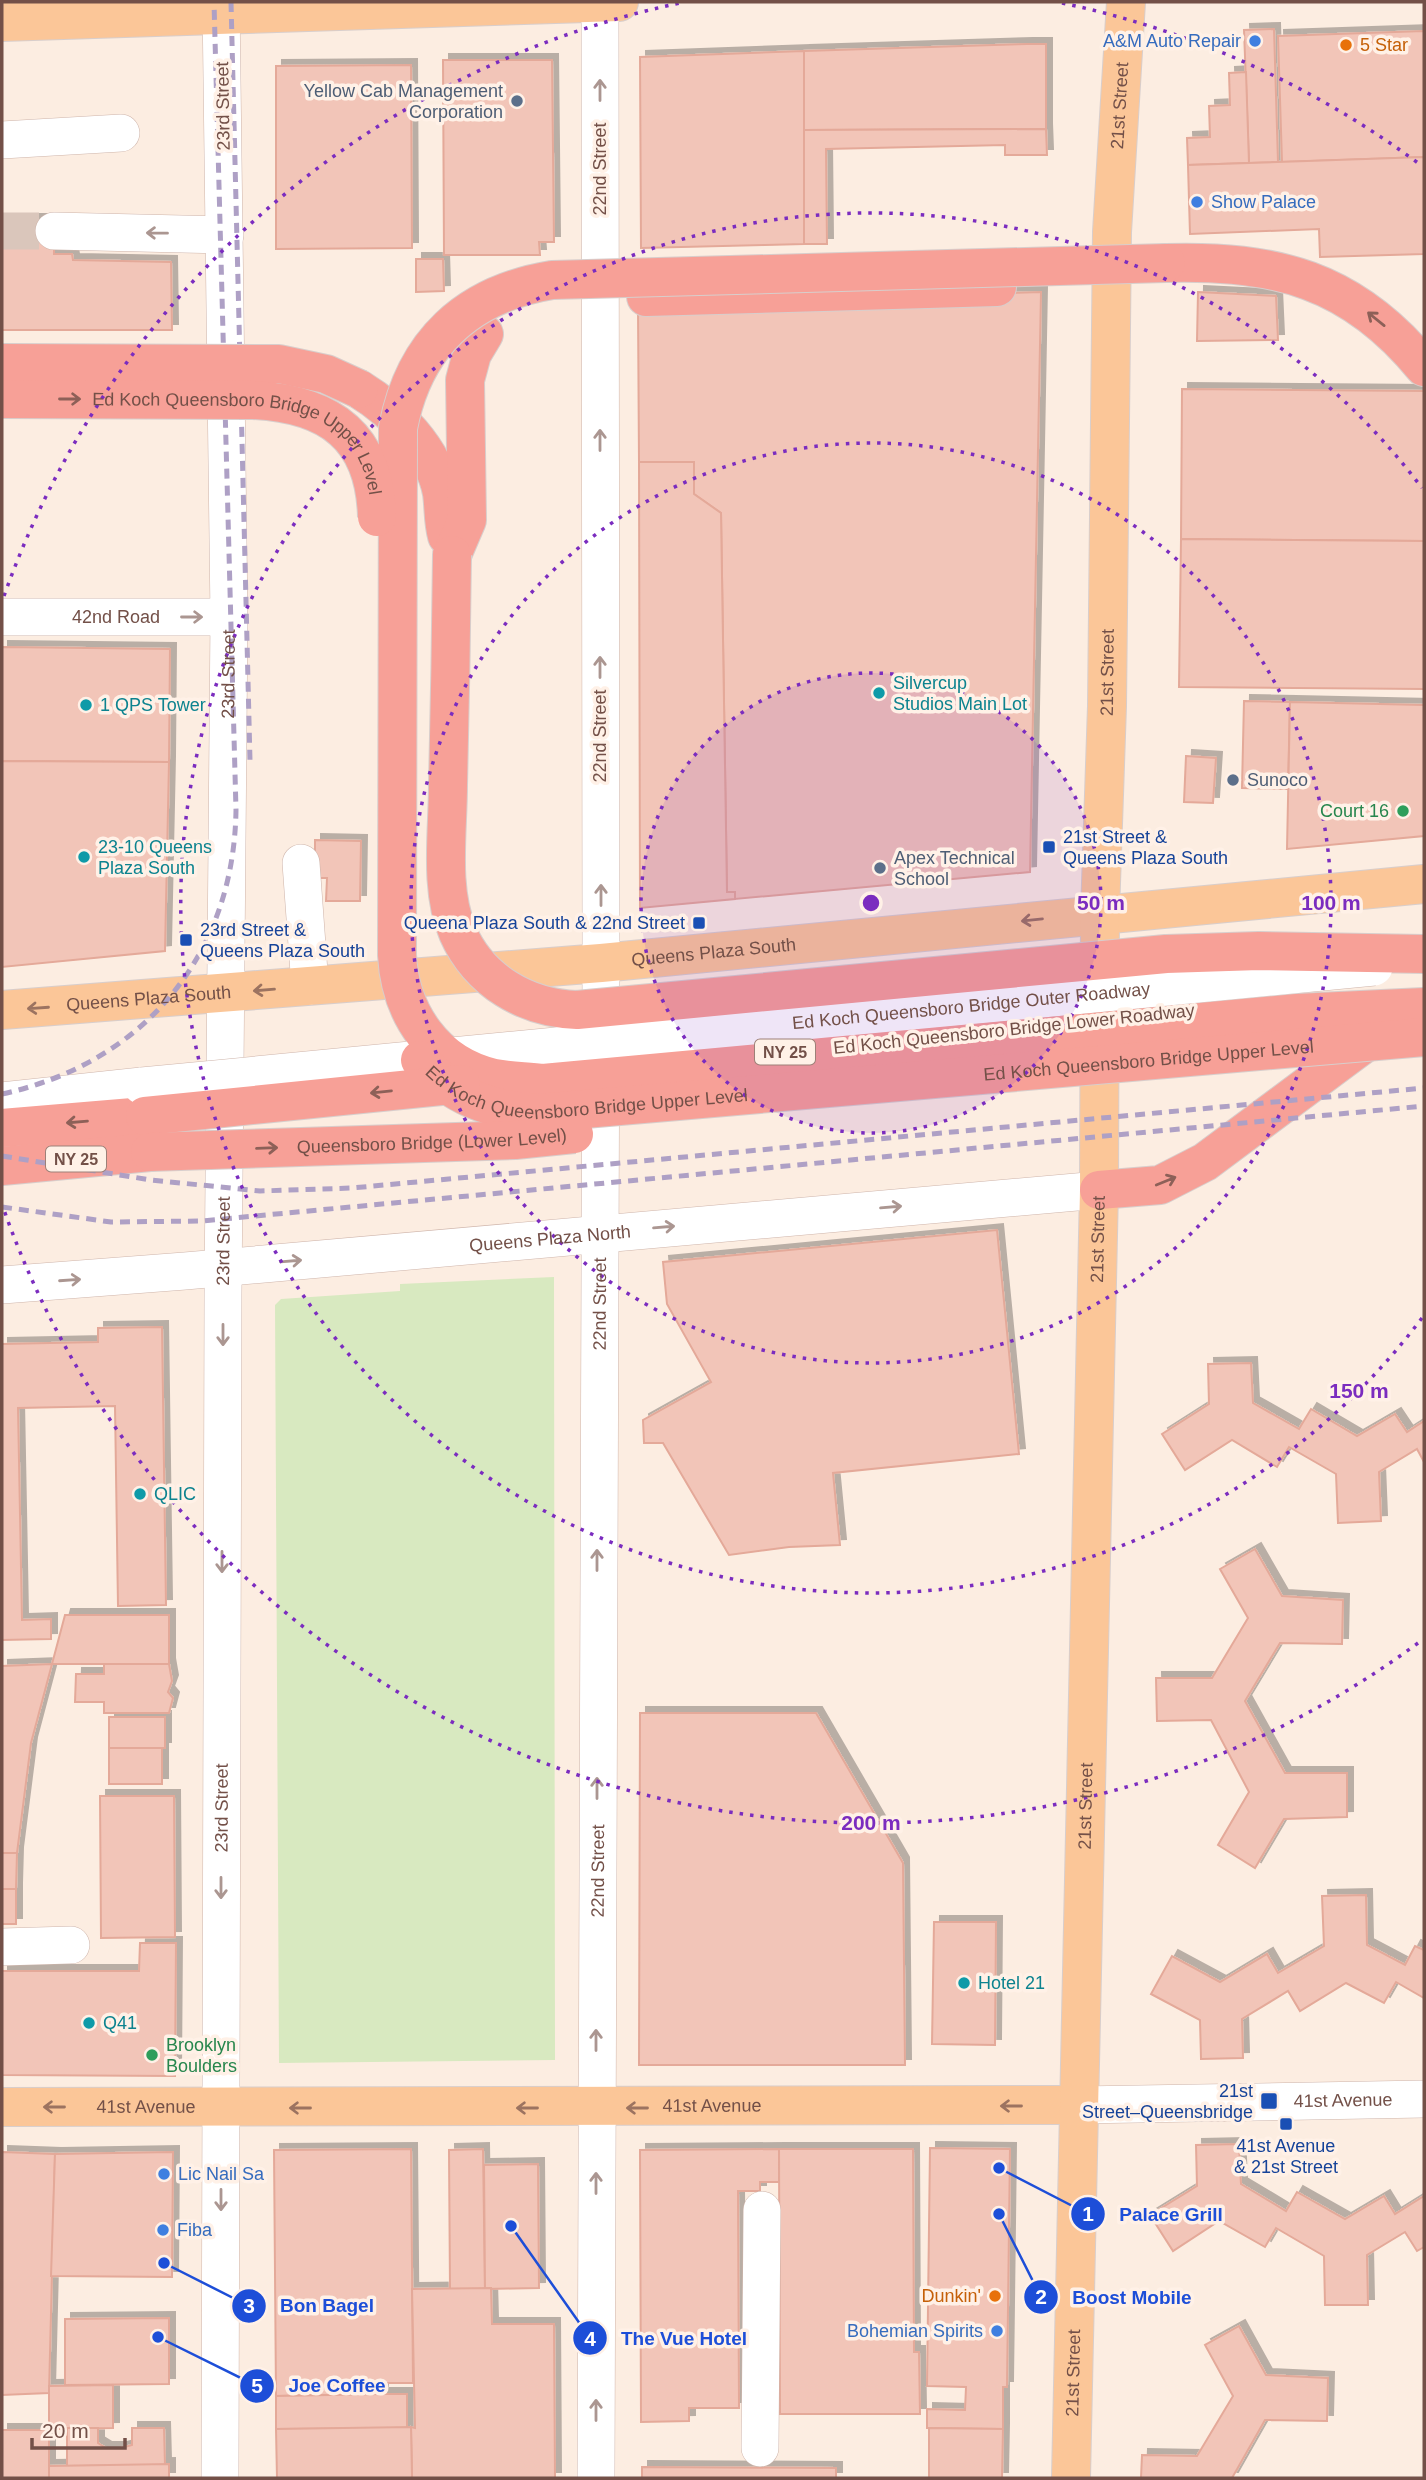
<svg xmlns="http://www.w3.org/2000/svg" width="1426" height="2480" viewBox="0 0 1426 2480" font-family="Arial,sans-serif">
<defs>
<filter id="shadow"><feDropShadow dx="6" dy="-6" stdDeviation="0" flood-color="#0004"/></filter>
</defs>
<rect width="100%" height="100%" fill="#fcede1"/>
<polygon fill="#d8e9c0" points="554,1277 555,2060 279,2063 275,1305 281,1299 400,1291 400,1284"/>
<g fill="#f2c5b8" stroke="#e4a999" stroke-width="2" filter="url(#shadow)">
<polygon points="1274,29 1278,162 1249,163 1244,30"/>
<polygon points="1424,31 1424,157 1282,162 1278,36"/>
<polygon points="1027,44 1046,44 1046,129 804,130 804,51"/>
<polygon points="804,51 804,244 641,248 640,57"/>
<polygon points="443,60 552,60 554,242 539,242 540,255 444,255"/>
<polygon points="411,65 412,248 276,249 276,66"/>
<polygon points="1246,72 1249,163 1188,165 1187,138 1210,137 1209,106 1230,105 1229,73"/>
<polygon points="1046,129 1047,155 1005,155 1005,145 826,149 827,244 804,244 804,130"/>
<polygon points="1424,157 1424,254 1320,257 1319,229 1190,234 1188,165"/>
<polygon points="2,220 54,220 54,254 72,254 73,260 171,262 172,330 2,330"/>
<polygon points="416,259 443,259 444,291 416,292"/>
<polygon points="1041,292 1030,872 735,899 735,892 727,892 721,513 694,494 694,462 639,462 638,306"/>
<polygon points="1198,292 1276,296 1278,340 1197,341"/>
<polygon points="1182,389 1424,391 1424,541 1181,539"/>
<polygon points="639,462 694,462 694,494 721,513 727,892 735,892 735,899 640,908"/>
<polygon points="1181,539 1424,541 1424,689 1179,687"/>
<polygon points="2,647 170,649 169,762 2,761"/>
<polygon points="1244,701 1290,702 1288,789 1242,788"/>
<polygon points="1290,702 1424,705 1424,836 1287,849"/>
<polygon points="1186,756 1216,758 1213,803 1184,802"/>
<polygon points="2,761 169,762 165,951 2,967"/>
<polygon points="315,840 361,841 360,901 326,901 327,878 315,878"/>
<polygon points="997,1230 1019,1454 833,1473 840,1545 789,1547 729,1555 663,1443 644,1443 643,1420 711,1382 667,1304 663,1262"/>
<polygon points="162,1327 166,1605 118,1606 115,1406 18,1408 22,1620 51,1619 51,1639 2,1640 2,1344 98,1342 98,1328"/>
<polygon points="1251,1363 1253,1403 1299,1429 1311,1409 1357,1436 1395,1414 1407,1432 1424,1421 1424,1462 1417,1449 1379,1472 1381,1521 1338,1523 1336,1474 1289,1447 1277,1467 1232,1440 1185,1470 1162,1434 1209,1404 1208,1364"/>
<polygon points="1255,1549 1282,1596 1343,1600 1342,1644 1280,1643 1245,1701 1285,1773 1347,1773 1347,1817 1284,1819 1255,1868 1218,1845 1249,1792 1211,1720 1157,1721 1156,1678 1212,1678 1248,1618 1220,1569"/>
<polygon points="65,1615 169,1615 169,1664 52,1664"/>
<polygon points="52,1664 31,1743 17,1853 2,1853 2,1666"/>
<polygon points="104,1664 169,1664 172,1681 168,1692 173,1698 169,1713 104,1713 104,1702 75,1702 76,1674 104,1674"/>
<polygon points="640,1713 816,1713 903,1863 905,2065 639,2065"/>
<rect x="109" y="1717" width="56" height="31"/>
<rect x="109" y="1748" width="53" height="36"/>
<polygon points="100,1796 174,1796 175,1937 101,1938"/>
<polygon points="2,1853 17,1853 16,1889 2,1889"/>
<rect x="2" y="1889" width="14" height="35"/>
<polygon points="1366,1895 1367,1945 1405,1965 1415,1946 1424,1950 1424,1998 1396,1982 1384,2003 1346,1983 1300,2011 1288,1991 1242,2019 1243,2058 1201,2059 1200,2020 1151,1994 1172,1956 1220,1982 1267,1954 1278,1973 1324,1946 1322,1896"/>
<polygon points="934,1922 996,1922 995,2045 932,2044"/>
<polygon points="140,1943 176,1943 175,2076 2,2075 2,1971 139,1971"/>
<polygon points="1239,2144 1241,2184 1286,2211 1297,2192 1345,2219 1384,2196 1395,2214 1424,2196 1424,2247 1417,2251 1405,2232 1367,2255 1368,2305 1325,2305 1324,2256 1276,2228 1265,2247 1219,2221 1173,2251 1150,2215 1197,2186 1196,2145"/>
<polygon points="930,2148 1010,2149 1007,2387 1003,2387 1003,2429 927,2428 927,2409 965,2410 966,2387 927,2386"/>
<polygon points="411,2149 413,2383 382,2383 382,2394 276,2396 274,2150"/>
<polygon points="483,2149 485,2289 450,2289 449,2150"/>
<polygon points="779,2149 779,2182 760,2182 760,2191 738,2191 739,2408 689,2408 689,2421 641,2422 640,2150"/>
<polygon points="779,2149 913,2149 914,2352 919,2352 920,2414 780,2414"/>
<polygon points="2,2152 55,2154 49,2393 2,2395"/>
<polygon points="173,2152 172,2277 51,2276 55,2154"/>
<polygon points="538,2164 539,2288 485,2289 484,2165"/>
<polygon points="491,2288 492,2324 554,2324 555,2478 412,2478 411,2427 415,2428 412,2289"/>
<polygon points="169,2318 169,2384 65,2385 65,2319"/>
<polygon points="1239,2326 1266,2375 1328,2378 1327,2421 1265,2420 1232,2478 1141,2478 1142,2455 1197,2456 1233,2396 1205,2345"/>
<polygon points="113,2385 113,2428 49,2429 49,2386"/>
<polygon points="382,2394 407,2394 407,2428 276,2429 276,2396"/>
<polygon points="411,2427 412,2478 277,2478 276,2429"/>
<polygon points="67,2428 98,2428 98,2443 106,2448 121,2448 132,2445 132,2428 164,2428 165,2465 67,2466"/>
<polygon points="929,2428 1003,2429 1002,2478 929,2478"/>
<rect x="2" y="2430" width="47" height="48"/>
<polygon points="169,2464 169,2478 49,2478 49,2466"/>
<polygon points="642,2467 836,2468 836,2478 642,2478"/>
</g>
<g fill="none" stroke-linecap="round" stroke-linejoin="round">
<polyline stroke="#dac6bb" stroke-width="37" stroke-dasharray="37 18" stroke-linecap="butt" points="2,231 54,231"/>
<defs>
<g id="minor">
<polyline points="2,140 121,133"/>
<polyline points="54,231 225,235"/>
<path id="s1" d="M2 617H229"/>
<polyline points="301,863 310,986"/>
<polyline points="2,1101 142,1086"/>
<path id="s2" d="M2 1285 185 1271 1099 1190"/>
<polyline points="2,1947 71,1945"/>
<path id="s3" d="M1079 2105 1424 2099"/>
<polyline points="760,2448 762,2210"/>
<path id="s4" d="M220 2478 223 1294 229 617 221 2"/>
<path id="s5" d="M596 2478 601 963 600 2"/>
</g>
<g id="major">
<polyline points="2,22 619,2"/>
<path id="s6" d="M2 1010 601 963 1424 884"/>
<path id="s7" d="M2 2107 1079 2105"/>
<path id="s8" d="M1071 2478 1099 1190 1100 913 1107 706 1112 232 1126 2"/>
</g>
<g id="highway">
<path d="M1166 263C1275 260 1352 279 1424 367"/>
<polyline points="646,297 997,287"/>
<path d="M359 389C395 411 434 450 442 493 444 508 443 522 447 536"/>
<polyline points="452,555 467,520 465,380 472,354 484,334"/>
<polyline points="2,1128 145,1116"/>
<polyline points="2,1166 150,1152"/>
<polyline points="1099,1190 1160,1185 1205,1162 1377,1034"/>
</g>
</defs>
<use href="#minor" stroke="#cfb5ab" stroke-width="38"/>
<use href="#major" stroke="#d8cecc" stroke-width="40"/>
<use href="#highway" stroke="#d8cecc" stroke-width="40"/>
<use href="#minor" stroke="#fff" stroke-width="37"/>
<use href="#major" stroke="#fbc698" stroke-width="38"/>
<use href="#highway" stroke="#f7a097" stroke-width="38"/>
<g stroke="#aea0c5" stroke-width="5" stroke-dasharray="10 7" stroke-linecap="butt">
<polyline points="231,2 250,761"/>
<path d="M2 1094C144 1063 234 955 236 810L214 2"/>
<polyline points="2,1156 151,1180 260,1191 352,1188 1424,1088"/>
<polyline points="2,1207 111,1222 202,1221 1424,1106"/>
</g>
<defs>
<g id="minor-bridge">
<path id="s9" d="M142 1086 1374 967"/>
</g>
<g id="highway-bridge">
<path d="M1166 263 552 280C467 294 414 343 398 428L397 955C400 1013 434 1064 494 1078 509 1081 527 1081 543 1083L1297 1013 1424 1007"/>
<polyline points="2,363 279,364 326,374 359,389"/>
<path id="s10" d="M2 399 253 400C330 404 375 436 377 517"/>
<path d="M452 555C451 632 450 708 448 785 448 832 439 889 458 933 479 981 526 1008 577 1010L1166 954 1259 951 1424 954"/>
<path id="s11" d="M420 1060C453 1097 490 1110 538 1113L1424 1037"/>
<polyline points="145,1116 461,1084"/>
<path id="s12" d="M150 1152 515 1140 574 1134"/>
</g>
</defs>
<use href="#minor-bridge" stroke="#cfb5ab" stroke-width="38" stroke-linecap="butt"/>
<use href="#highway-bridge" stroke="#d8cecc" stroke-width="40" stroke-linecap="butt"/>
<use href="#minor-bridge" stroke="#fff" stroke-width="37"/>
<use href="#highway-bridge" stroke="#f7a097" stroke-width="38"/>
</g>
<defs><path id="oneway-shaft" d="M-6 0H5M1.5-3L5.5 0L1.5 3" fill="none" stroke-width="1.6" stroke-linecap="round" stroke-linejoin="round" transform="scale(1.75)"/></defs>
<g stroke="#ab9691">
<use href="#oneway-shaft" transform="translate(600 90) rotate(-90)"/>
<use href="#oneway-shaft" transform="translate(157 233) rotate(-179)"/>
<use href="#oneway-shaft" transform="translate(600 440) rotate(-90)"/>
<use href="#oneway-shaft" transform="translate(192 617)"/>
<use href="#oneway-shaft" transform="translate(600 667) rotate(-90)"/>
<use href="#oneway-shaft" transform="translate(601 895) rotate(-90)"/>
<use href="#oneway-shaft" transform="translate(891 1207) rotate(-5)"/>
<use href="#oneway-shaft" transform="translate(664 1227) rotate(-5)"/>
<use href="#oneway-shaft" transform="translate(291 1261) rotate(-5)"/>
<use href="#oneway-shaft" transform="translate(70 1280) rotate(-4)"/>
<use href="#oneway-shaft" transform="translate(223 1335) rotate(90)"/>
<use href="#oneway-shaft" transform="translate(597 1560) rotate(-90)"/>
<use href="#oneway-shaft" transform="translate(222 1562) rotate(90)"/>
<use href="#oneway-shaft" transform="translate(597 1788) rotate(-90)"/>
<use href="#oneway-shaft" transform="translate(221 1888) rotate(90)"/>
<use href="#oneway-shaft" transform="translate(596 2040) rotate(-90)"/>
<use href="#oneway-shaft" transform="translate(596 2183) rotate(-90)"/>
<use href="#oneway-shaft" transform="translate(221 2200) rotate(90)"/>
<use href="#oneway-shaft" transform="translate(596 2410) rotate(-90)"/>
</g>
<g stroke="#8d6058">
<use href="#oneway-shaft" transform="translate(1376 319) rotate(-141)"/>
<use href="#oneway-shaft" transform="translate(70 399)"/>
<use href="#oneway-shaft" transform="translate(381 1092) rotate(174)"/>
<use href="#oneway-shaft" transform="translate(77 1122) rotate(175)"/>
<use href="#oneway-shaft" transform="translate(267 1148) rotate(-2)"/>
<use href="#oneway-shaft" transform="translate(1166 1181) rotate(-22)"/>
</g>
<g stroke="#9c7360">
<use href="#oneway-shaft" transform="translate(1032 920) rotate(174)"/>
<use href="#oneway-shaft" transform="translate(264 990) rotate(175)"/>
<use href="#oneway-shaft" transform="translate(38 1008) rotate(176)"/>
<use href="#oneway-shaft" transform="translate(1011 2106) rotate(180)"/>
<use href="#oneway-shaft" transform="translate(54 2107) rotate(180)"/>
<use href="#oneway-shaft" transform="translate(300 2108) rotate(-180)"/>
<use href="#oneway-shaft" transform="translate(527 2108) rotate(-180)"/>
<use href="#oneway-shaft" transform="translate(637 2108) rotate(180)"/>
</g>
<circle cx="871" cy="903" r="230" fill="#7b2cbf" fill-opacity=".12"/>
<g fill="none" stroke="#7b2cbf" stroke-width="3.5" stroke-dasharray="3.5 7">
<circle cx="871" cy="903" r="230"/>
<circle cx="871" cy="903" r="460"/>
<path d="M1422 1318A690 690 0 1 1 1422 488"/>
<path d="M1418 1643A920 920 0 0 1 4 1210M4 596A920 920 0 0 1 680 3M1062 3A920 920 0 0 1 1418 163"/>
</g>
<g fill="#3f7fe0" stroke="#fff1e7" stroke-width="2.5">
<circle cx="1255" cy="41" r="7"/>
<circle cx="1197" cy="202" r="7"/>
<circle cx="164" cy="2174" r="7"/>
<circle cx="163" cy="2230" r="7"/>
<circle cx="997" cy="2331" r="7"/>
</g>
<g fill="#e8710a" stroke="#fff1e7" stroke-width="2.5">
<circle cx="1346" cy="45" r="7"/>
<circle cx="995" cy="2296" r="7"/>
</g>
<g fill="#5c6f8a" stroke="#fff1e7" stroke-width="2.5">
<circle cx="517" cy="101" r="7"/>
<circle cx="1233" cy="780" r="7"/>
<circle cx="880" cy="868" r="7"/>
</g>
<g fill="#0f9aa8" stroke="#fff1e7" stroke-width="2.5">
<circle cx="879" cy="693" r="7"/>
<circle cx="86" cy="705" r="7"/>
<circle cx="84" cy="857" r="7"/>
<circle cx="140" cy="1494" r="7"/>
<circle cx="964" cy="1983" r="7"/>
<circle cx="89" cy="2023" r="7"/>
</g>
<g fill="#2e9e5b" stroke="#fff1e7" stroke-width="2.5">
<circle cx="1403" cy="811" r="7"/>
<circle cx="152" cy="2055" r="7"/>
</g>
<g fill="#1a4fb4" stroke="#fff1e7" stroke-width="2.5">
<rect x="1042" y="840" width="14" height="14" rx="3.5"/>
<rect x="692" y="916" width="14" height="14" rx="3.5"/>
<rect x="179" y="933" width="14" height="14" rx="3.5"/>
<rect x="1260" y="2092" width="18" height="18" rx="3.5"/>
<rect x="1279" y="2117" width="14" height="14" rx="3.5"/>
</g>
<g text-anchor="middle" stroke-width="7" stroke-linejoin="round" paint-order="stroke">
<g fill="#fff1e7" stroke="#9d8078" stroke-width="2">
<rect x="755" y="1039.5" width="60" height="25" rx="5"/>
<rect x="46" y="1146.5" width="60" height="25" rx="5"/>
</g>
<g font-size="16" font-weight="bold" fill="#735048">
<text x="785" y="1058">NY 25</text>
<text x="76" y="1165">NY 25</text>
</g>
<g font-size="18" fill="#366cbe" stroke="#fff1e7" text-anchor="start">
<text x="1241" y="47" text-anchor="end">A&amp;M Auto Repair</text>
<text x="1211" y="208">Show Palace</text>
<text x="178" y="2180">Lic Nail Sa</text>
<text x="177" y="2236">Fiba</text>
<text x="983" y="2337" text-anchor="end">Bohemian Spirits</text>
</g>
<g font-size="18" fill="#c56008" stroke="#fff1e7" text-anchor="start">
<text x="1360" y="51">5 Star</text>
<text x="981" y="2302" text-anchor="end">Dunkin'</text>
</g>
<g font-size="18" fill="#4e5e75" stroke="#fff1e7" text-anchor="start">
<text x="503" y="97" text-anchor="end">Yellow Cab Management<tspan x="503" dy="21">Corporation</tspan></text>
<text x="1247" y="786">Sunoco</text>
<text x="894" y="864">Apex Technical<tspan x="894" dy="21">School</tspan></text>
</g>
<g font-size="18" fill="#735048" stroke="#fff1e7">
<text transform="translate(223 106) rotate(-91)" y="6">23rd Street</text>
<text dy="6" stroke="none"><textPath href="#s8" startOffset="2373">21st Street</textPath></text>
<text transform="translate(600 169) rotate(-90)" y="6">22nd Street</text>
<text dy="6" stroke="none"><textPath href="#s10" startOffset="256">Ed Koch Queensboro Bridge Upper Level</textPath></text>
<text dy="6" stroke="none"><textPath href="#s1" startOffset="114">42nd Road</textPath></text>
<text dy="6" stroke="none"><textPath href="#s4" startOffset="1804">23rd Street</textPath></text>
<text dy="6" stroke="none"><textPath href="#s8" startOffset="1806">21st Street</textPath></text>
<text transform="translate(600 736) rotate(-90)" y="6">22nd Street</text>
<text dy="6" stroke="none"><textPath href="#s6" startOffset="714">Queens Plaza South</textPath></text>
<text dy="6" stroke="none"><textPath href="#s6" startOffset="147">Queens Plaza South</textPath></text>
<text dy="6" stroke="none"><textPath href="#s9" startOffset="833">Ed Koch Queensboro Bridge Outer Roadway</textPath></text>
<text transform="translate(1014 1029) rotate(-6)" y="6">Ed Koch Queensboro Bridge Lower Roadway</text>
<text dy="6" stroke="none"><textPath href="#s11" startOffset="746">Ed Koch Queensboro Bridge Upper Level</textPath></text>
<text dy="6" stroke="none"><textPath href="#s11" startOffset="178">Ed Koch Queensboro Bridge Upper Level</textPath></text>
<text dy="6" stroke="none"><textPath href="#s12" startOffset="282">Queensboro Bridge (Lower Level)</textPath></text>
<text dy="6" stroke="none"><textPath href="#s2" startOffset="550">Queens Plaza North</textPath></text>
<text dy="6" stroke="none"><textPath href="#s4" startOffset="1237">23rd Street</textPath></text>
<text dy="6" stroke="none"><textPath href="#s8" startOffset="1239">21st Street</textPath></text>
<text dy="6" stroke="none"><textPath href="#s5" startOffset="1174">22nd Street</textPath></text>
<text dy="6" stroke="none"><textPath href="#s4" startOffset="670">23rd Street</textPath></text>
<text dy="6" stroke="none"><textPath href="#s8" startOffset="672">21st Street</textPath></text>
<text dy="6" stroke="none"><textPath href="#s5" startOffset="607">22nd Street</textPath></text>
<text dy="6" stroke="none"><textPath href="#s3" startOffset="264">41st Avenue</textPath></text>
<text dy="6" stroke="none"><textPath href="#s7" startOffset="144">41st Avenue</textPath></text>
<text dy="6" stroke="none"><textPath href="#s7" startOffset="710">41st Avenue</textPath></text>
<text dy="6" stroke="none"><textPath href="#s8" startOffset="105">21st Street</textPath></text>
</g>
<g font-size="18" fill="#0d838f" stroke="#fff1e7" text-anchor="start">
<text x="893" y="689">Silvercup<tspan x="893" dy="21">Studios Main Lot</tspan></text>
<text x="100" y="711">1 QPS Tower</text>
<text x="98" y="853">23-10 Queens<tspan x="98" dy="21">Plaza South</tspan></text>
<text x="154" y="1500">QLIC</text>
<text x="978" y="1989">Hotel 21</text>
<text x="103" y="2029">Q41</text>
</g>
<g font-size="18" fill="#27864d" stroke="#fff1e7" text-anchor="end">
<text x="1389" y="817">Court 16</text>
<text x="166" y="2051" text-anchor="start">Brooklyn<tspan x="166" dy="21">Boulders</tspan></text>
</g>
<g font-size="18" fill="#164399" stroke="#fff1e7" text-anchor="start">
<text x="1063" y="843">21st Street &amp;<tspan x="1063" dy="21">Queens Plaza South</tspan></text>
<text x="685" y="929" text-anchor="end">Queena Plaza South &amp; 22nd Street</text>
<text x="200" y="936">23rd Street &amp;<tspan x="200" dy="21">Queens Plaza South</tspan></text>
<text x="1253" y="2097" text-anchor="end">21st<tspan x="1253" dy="21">Street–Queensbridge</tspan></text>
<text x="1286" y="2152" text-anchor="middle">41st Avenue<tspan x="1286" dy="21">&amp; 21st Street</tspan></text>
</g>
</g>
<circle cx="871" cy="903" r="10" fill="#7b2cbf" stroke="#fff1e7" stroke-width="3.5"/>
<g font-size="21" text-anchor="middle" font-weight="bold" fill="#7b2cbf" stroke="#fff1e7" stroke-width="7" stroke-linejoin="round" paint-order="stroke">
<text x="1101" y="910">50 m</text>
<text x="1331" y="910">100 m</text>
<text x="1359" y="1398">150 m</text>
<text x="871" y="1830">200 m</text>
</g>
<path fill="none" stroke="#1d4ed8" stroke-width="2.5" d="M999 2168L1088 2214M999 2214L1041 2297M164 2263L249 2306M511 2226L590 2338M158 2337L257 2386"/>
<g fill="#1d4ed8" stroke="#fff1e7" stroke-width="2.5">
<circle cx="999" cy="2168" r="7"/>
<circle cx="999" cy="2214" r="7"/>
<circle cx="164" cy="2263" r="7"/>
<circle cx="511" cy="2226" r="7"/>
<circle cx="158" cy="2337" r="7"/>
<circle cx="1088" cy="2214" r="18"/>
<circle cx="1041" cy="2297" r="18"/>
<circle cx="249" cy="2306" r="18"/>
<circle cx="590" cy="2338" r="18"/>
<circle cx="257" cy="2386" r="18"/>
</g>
<g font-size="21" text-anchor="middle" font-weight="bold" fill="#fff">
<text x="1088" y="2221">1</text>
<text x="1041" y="2304">2</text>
<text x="249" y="2313">3</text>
<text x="590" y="2346">4</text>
<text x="257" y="2393">5</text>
</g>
<g font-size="19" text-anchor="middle" font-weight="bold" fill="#1d4ed8" stroke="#fff1e7" stroke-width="7" stroke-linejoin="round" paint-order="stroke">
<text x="1171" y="2221">Palace Grill</text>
<text x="1132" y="2304">Boost Mobile</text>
<text x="327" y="2312">Bon Bagel</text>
<text x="684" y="2345">The Vue Hotel</text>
<text x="337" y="2392">Joe Coffee</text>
</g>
<rect width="1426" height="2480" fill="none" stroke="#735048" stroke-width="7"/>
<path d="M32 2438v10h93v-10" fill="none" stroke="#735048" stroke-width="3.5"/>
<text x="42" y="2438" font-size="21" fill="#735048" stroke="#fff1e7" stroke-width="5" paint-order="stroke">20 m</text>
</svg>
